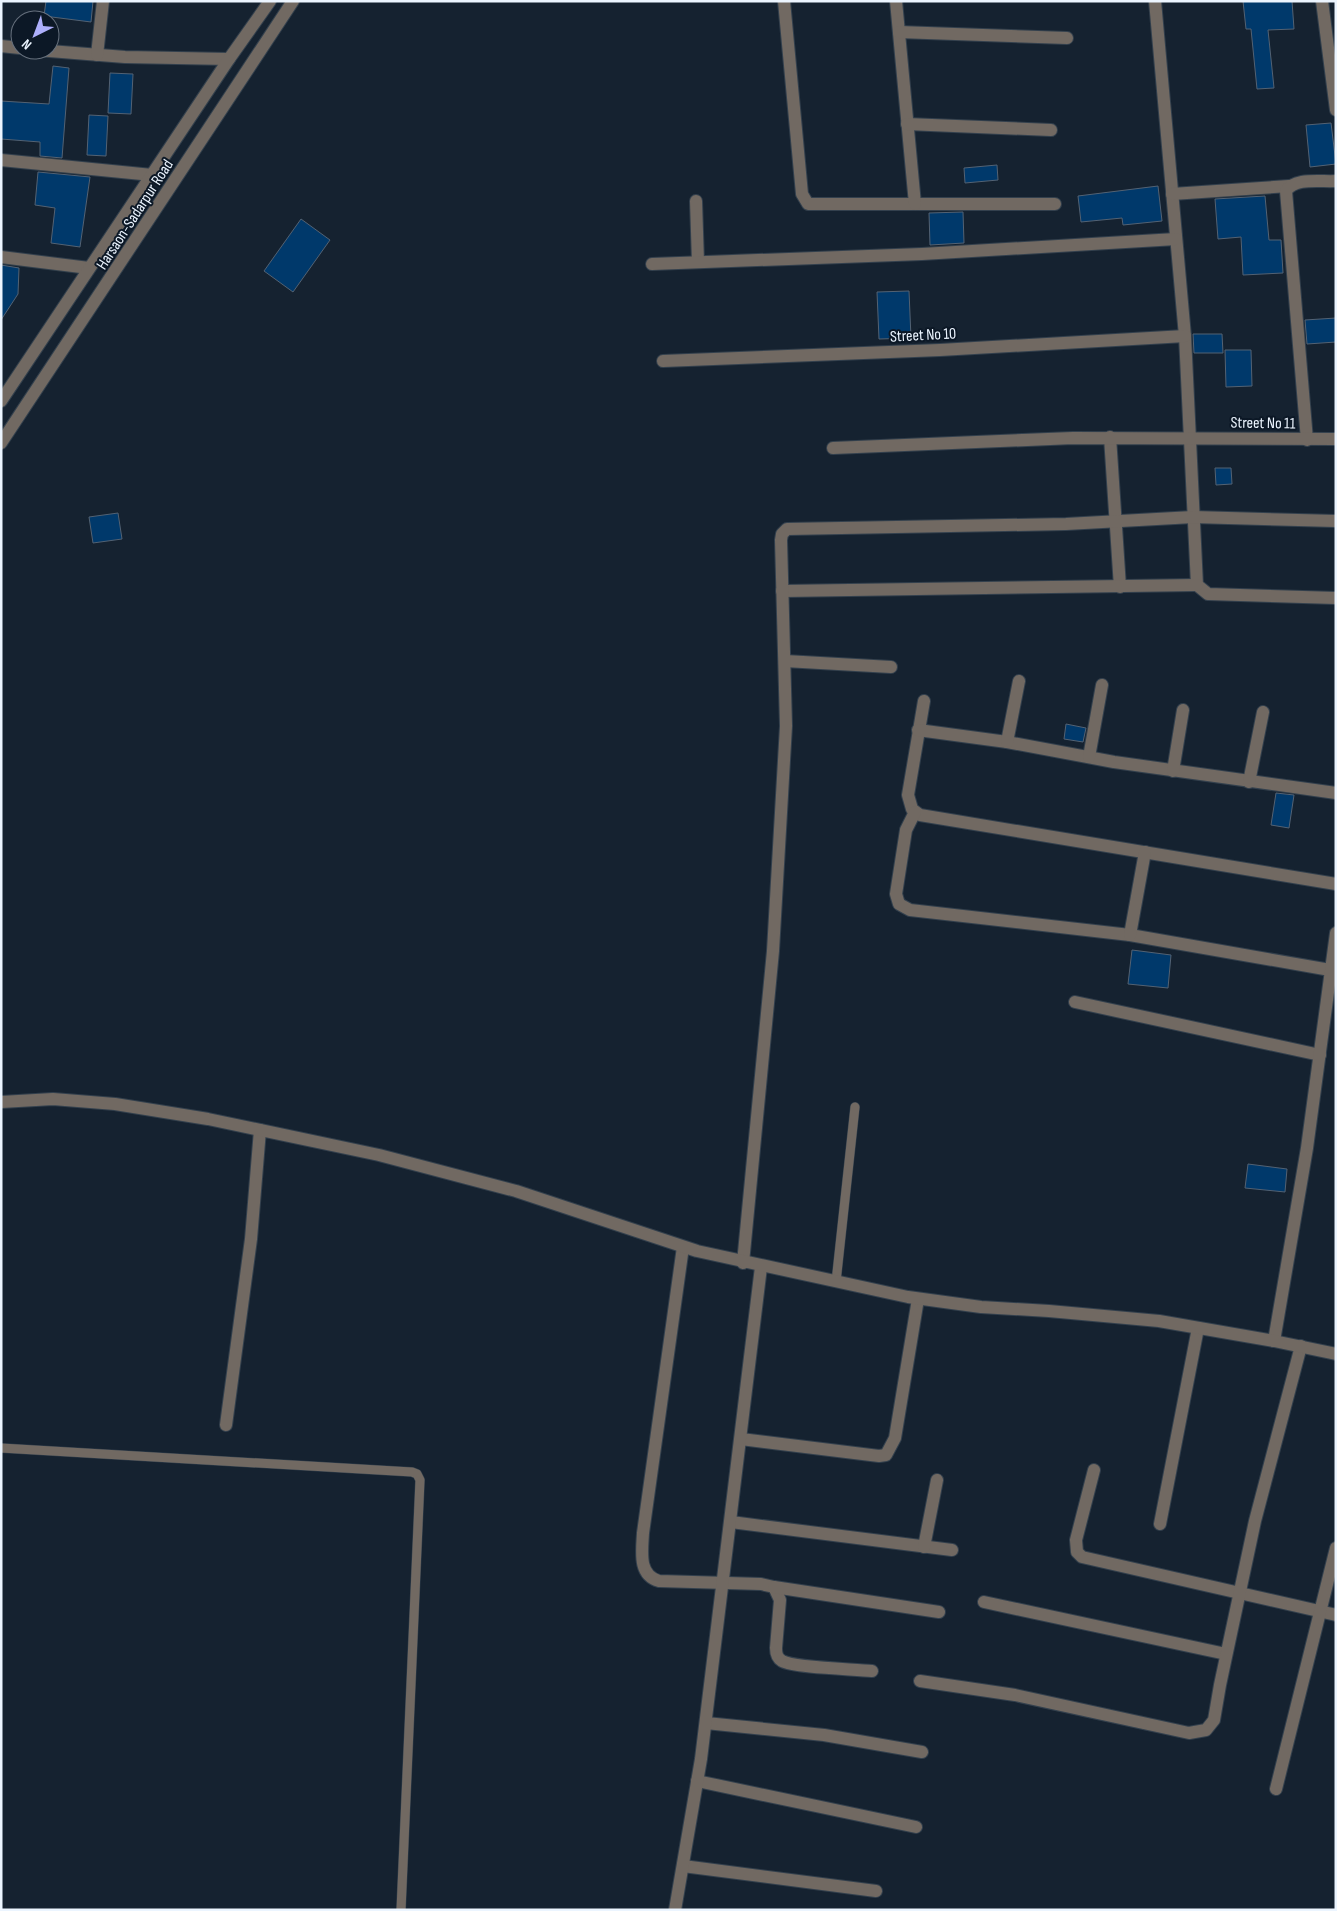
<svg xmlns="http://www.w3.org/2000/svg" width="1337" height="1911" viewBox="0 0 1337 1911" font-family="'Sofia Sans Condensed',sans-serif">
<rect width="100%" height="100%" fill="#152230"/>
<g fill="#00396b" stroke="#536273">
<polygon points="46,1 93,1 91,22 44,16"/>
<polygon points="1243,1 1292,1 1294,29 1268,30 1274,88 1257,89 1251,29 1246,29"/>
<polygon points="53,66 69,68 62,158 40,156 40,142 1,139 1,101 49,104"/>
<polygon points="110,73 133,74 131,114 108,113"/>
<polygon points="89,115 108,116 106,156 87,155"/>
<polygon points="1331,123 1336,164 1310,167 1306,125"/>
<polygon points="997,165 998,180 965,183 964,168"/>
<polygon points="38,172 90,177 80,247 51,243 55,208 35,205"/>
<polygon points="1158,186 1162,221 1123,225 1122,218 1081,222 1078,196"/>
<polygon points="1265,196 1269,240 1281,240 1283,273 1243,275 1241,237 1218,239 1215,199"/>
<polygon points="963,212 964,243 930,245 929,213"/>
<polygon points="301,219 330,240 293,292 264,271"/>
<polygon points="1,265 19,268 18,294 1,320"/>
<polygon points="909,291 911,338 879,339 877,292"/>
<polygon points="1336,318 1336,342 1307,344 1305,320"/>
<polygon points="1193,334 1222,334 1223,353 1194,353"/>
<polygon points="1225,350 1251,350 1252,386 1226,387"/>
<polygon points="1215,468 1231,468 1232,484 1216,485"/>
<polygon points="118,513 122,539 93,543 89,517"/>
<polygon points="1066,724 1086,728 1083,742 1064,739"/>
<polygon points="1276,793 1294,795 1289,828 1271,825"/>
<polygon points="1132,950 1171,955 1168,988 1128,984"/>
<polygon points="1248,1164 1287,1169 1285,1192 1245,1188"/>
</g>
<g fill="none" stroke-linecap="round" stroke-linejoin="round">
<defs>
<g id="service">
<polyline points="836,1282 855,1107"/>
<polyline points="1,1448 412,1472 417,1474 420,1480 401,1910"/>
</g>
<g id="minor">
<polyline points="784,1 802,194 808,204 1055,204"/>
<polyline points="896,1 915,204"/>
<polyline points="1155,1 1185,336 1197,585 1208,594 1336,598"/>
<polyline points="1322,1 1336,110"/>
<polyline points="899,32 1067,38"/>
<polyline points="1,46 20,48"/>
<polyline points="37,50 125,57 229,59"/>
<polyline points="97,55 103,1"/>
<polyline points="907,124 1051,130"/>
<polyline points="1,160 152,175"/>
<polyline points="1172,194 1289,186"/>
<polyline points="696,201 698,262"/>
<polyline points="1,257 89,268"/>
<polyline points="652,264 922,254 1176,239"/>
<polyline points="663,361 940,350 1185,336"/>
<polyline points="1110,437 1120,587"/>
<path d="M1307 440 1286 191C1295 177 1320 182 1336 181"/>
<polyline points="833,448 1073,438 1336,439"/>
<polyline points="782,591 1197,585"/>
<polyline points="785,661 891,667"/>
<polyline points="924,701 908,795 912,809 920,815 1336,884"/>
<polyline points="918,730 1007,742 1114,762 1336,793"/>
<polyline points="1007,742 1019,681"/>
<polyline points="1089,757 1102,685"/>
<polyline points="1173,771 1183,710"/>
<polyline points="1249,782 1263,712"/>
<polyline points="915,812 906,830 896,894 899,904 910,910 1130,935 1336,971"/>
<polyline points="1130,935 1145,852"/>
<polyline points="1075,1002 1320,1055"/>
<path d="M683 1247 643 1533C642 1552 638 1575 659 1581L761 1584 774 1587 780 1600 776 1648C776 1654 777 1658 782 1661 795 1668 854 1669 872 1671"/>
<polyline points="743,1263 773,951 786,726 781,540 782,534 787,529 1066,524 1193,517 1336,521"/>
<polyline points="1274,1341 1307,1148 1336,933"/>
<polyline points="226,1425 251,1239 260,1130"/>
<polyline points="741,1439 879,1456 886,1455 895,1438 918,1299"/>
<polyline points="1094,1470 1076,1540 1077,1552 1082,1557 1336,1615"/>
<polyline points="731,1522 952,1550"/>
<polyline points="1160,1524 1198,1328"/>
<polyline points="924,1547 937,1480"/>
<polyline points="774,1587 939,1612"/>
<polyline points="984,1602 1226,1654"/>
<polyline points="920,1681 1015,1695 1189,1733 1206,1730 1214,1720 1220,1685 1255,1521 1301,1346"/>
<polyline points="706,1723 824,1735 922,1752"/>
<polyline points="697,1781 916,1827"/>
<polyline points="1276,1789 1336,1548"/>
<polyline points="683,1866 876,1891"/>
<polyline points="675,1910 701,1759 761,1267"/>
</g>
<g id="tertiary">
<polyline points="1,401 229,59 270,1"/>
<polyline points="1,443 293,1"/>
<polyline points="1,1102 53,1099 115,1104 208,1119 379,1155 516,1191 697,1251 908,1297 981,1307 1049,1311 1159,1321 1274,1341 1336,1354"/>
</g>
</defs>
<use href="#service" stroke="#33404d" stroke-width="10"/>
<use href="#minor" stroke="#33404d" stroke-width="14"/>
<use href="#tertiary" stroke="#33404d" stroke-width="14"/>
<use href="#service" stroke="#716962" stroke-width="9"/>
<use href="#minor" stroke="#716962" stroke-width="12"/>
<use href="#tertiary" stroke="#716962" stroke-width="12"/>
</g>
<g text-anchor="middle" stroke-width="4" stroke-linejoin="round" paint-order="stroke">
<g font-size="16" fill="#ecf5ff" stroke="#0c1826">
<text transform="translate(134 214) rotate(-57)" y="6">Harsaon-Sadarpur Road</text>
<text transform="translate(923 334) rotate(-3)" y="6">Street No 10</text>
<text transform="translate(1263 422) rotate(1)" y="6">Street No 11</text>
</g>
</g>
<rect width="1337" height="1911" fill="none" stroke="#ecf5ff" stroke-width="5"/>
<g transform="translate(35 35) rotate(222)"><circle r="24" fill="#0c1826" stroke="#66707d"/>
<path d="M0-4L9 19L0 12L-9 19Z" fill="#adaffb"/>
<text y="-8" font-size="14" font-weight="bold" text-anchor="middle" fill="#ecf5ff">N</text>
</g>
</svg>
